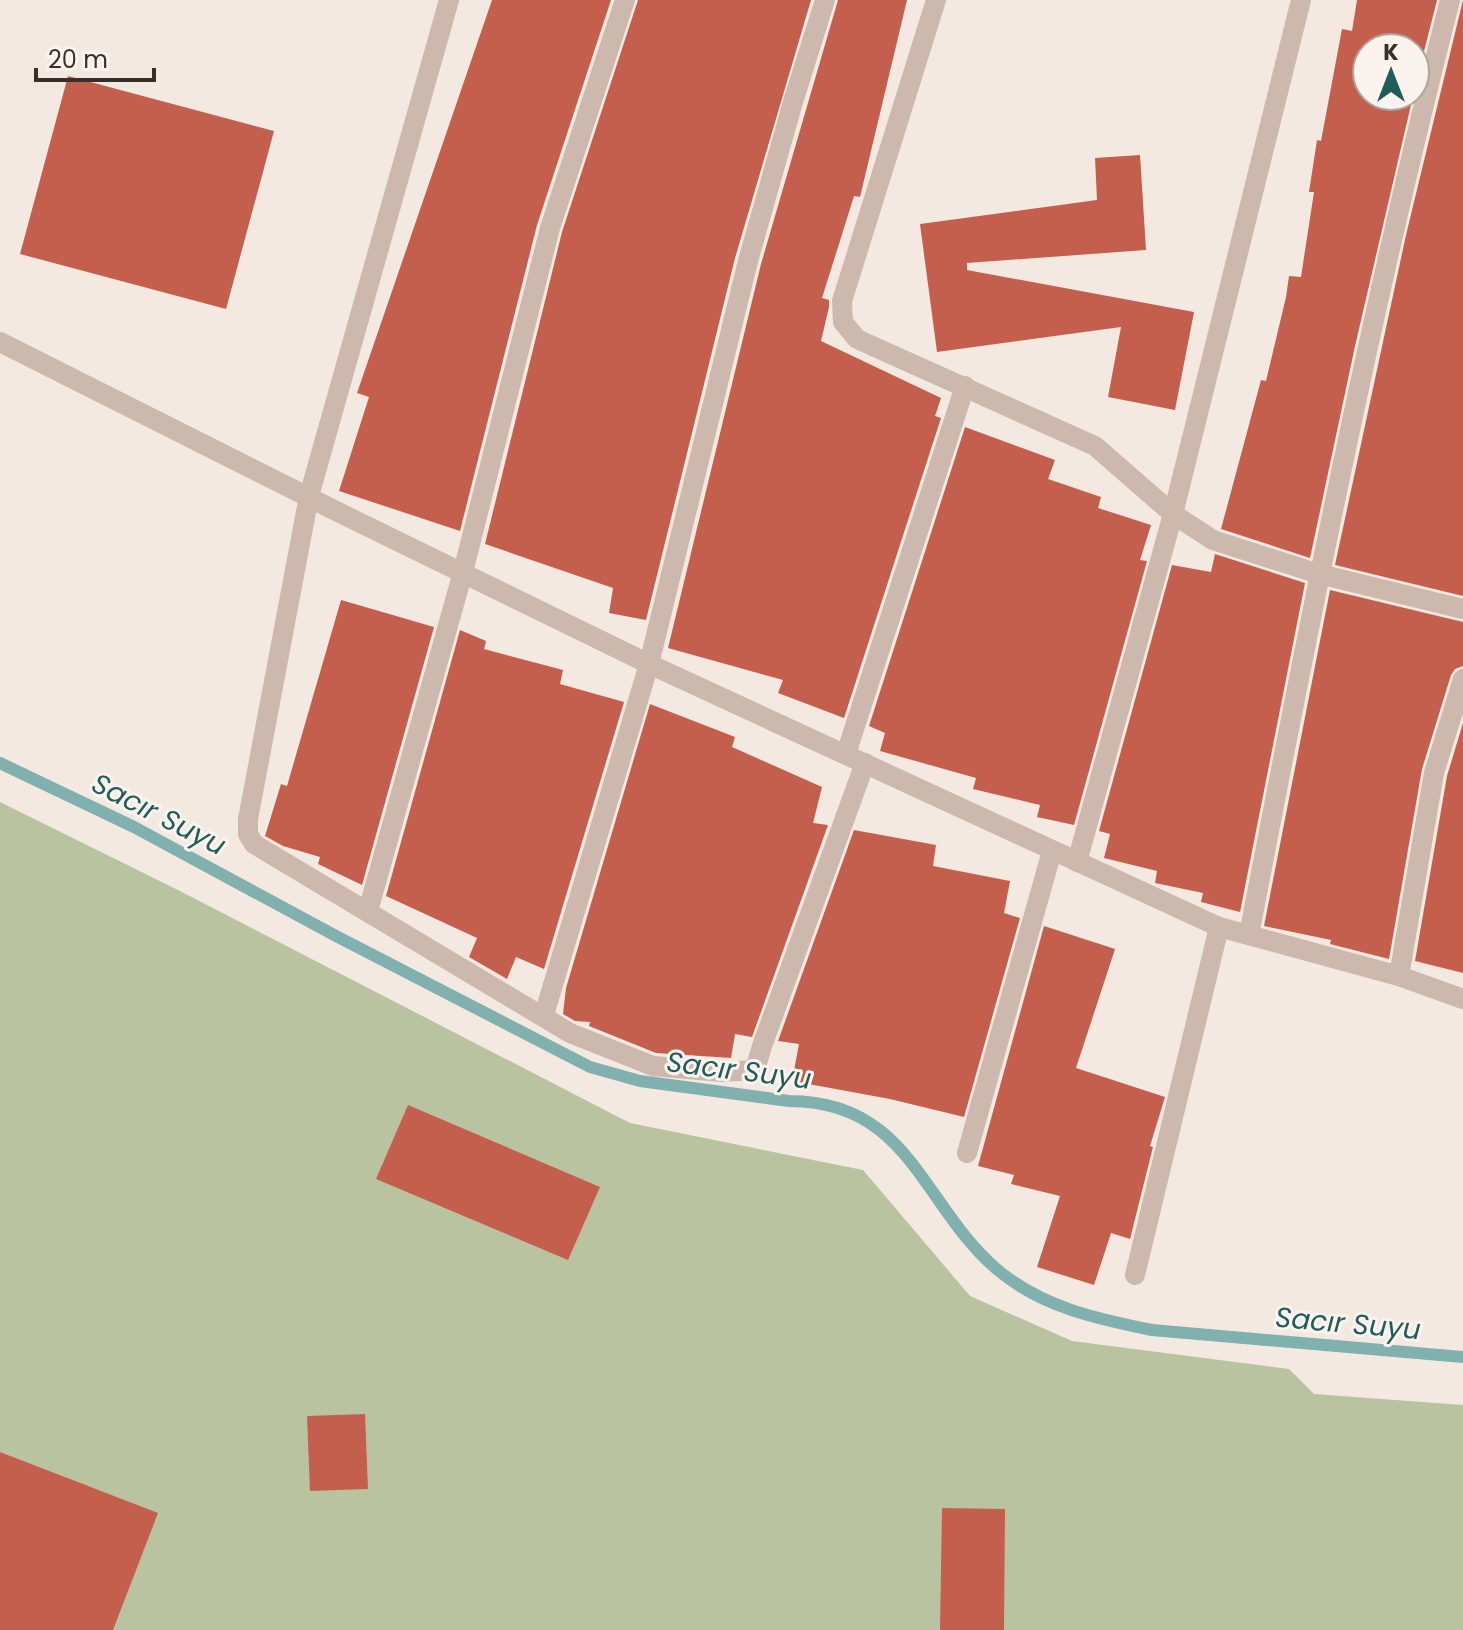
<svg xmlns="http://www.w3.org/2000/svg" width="1463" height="1630" viewBox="0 0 1463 1630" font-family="Poppins,sans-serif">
<rect width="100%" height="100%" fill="#f3e9e1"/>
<polygon fill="#bac3a0" points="0,802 180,891 630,1123 863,1170 970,1296 1072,1341 1289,1369 1314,1394 1463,1405 1463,1630 0,1630"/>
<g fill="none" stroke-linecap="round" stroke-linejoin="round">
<path stroke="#80b1ae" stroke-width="12" d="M0 763 134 827 336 936 590 1067 640 1081 789 1101C911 1101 922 1207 999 1271 1042 1307 1097 1319 1152 1330L1463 1357"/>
</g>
<g fill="#c55f4d">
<polygon points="492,0 611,0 537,225 460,531 339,491 369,397 357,393"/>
<polygon points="638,0 811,0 735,258 646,620 609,613 613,588 485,544 562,232"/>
<polygon points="838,0 907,0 860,197 854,196 822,298 829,300 829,307 821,341 941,398 935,416 941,418 844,718 778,693 783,680 668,648 761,264"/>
<polygon points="1357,0 1437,0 1415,87 1415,48 1367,48 1367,96 1413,96 1355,346 1310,558 1221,529 1261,380 1266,381 1286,297 1289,276 1301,277 1314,192 1309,192 1317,140 1321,141 1342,29 1352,31"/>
<polygon points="1463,0 1463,596 1335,565 1406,235"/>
<polygon points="68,76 274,131 226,309 20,254"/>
<polygon points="1140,155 1146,250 967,263 967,270 1194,312 1175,410 1108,397 1121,327 937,352 920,224 1097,200 1095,158"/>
<polygon points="965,427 1055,460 1048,479 1101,497 1098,508 1151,525 1140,560 1147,561 1074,825 1037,817 1040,805 973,789 976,778 880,751 885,733 869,726"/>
<polygon points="1215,554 1305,583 1240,912 1201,902 1203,893 1155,883 1157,871 1104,858 1110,834 1099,831 1172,565 1211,572"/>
<polygon points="1330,590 1463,622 1463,666 1455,669 1451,675 1422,769 1389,959 1330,944 1331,940 1264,926"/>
<polygon points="341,600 434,627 362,885 318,864 320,857 283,846 265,836 281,784 287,786"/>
<polygon points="460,630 486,641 484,649 563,670 560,684 624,702 544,969 516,957 507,979 469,957 477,938 386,896"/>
<polygon points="650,704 735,737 732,747 822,787 813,823 828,825 752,1037 735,1034 731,1058 656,1053 589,1026 590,1022 575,1021 563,1014 566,988"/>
<polygon points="1463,723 1463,973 1415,961 1447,776"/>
<polygon points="854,830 936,845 933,866 1010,881 1004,913 1020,918 964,1117 890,1099 792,1081 799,1044 778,1041"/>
<polygon points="1044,926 1115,949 1076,1068 1165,1097 1150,1146 1153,1147 1130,1239 1111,1233 1094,1285 1037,1267 1060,1196 1011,1184 1014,1175 978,1166"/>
<polygon points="408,1105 600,1187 568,1260 376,1179"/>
<polygon points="365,1414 368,1489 310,1491 307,1416"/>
<polygon points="0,1452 158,1513 113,1630 0,1630"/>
<polygon points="942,1508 1005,1509 1004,1630 940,1630"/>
</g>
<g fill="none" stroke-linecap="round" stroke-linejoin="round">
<g stroke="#ccb8ac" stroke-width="20">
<polyline points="449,0 309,496 248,819 248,834 254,844 570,1033 653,1066 722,1072 755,1070 762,1046 865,763"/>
<polyline points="936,0 842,301 843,322 857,339 1095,446 1173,514 1213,540 1319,574 1463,609"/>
<polyline points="0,342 336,511 649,664 1219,927 1399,976 1463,999"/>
<polyline points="846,754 965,386"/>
<polyline points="1077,862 1173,514 1301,0"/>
<polyline points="368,911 463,572 550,228 625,0"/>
<path d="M1249 935C1309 622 1371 309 1450 0"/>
<polyline points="1399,976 1434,773 1463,679"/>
<polyline points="544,1015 649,664 748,261 793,102 825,0"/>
<polyline points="967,1153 1052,851"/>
<polyline points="1135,1275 1219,927"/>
</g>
</g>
<g text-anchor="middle" stroke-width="6" stroke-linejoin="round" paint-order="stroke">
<g font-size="28" font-style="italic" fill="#205c5a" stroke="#fbf3ee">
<text transform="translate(159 814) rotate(27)" y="10">Sacır Suyu</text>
<text transform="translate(739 1070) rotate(7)" y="10">Sacır Suyu</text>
<text transform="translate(1348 1323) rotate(5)" y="10">Sacır Suyu</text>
</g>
</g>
<g transform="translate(1391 72)"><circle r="38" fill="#fbf3ee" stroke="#aea4a0" stroke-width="2"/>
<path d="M0-6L14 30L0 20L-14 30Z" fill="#205c5a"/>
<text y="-12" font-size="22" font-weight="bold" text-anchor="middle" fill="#3a2e2b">K</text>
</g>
<path d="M36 68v12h118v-12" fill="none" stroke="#3a2e2b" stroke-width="4"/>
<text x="48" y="68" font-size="24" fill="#3a2e2b" stroke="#fbf3ee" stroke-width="6" paint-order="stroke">20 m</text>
</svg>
